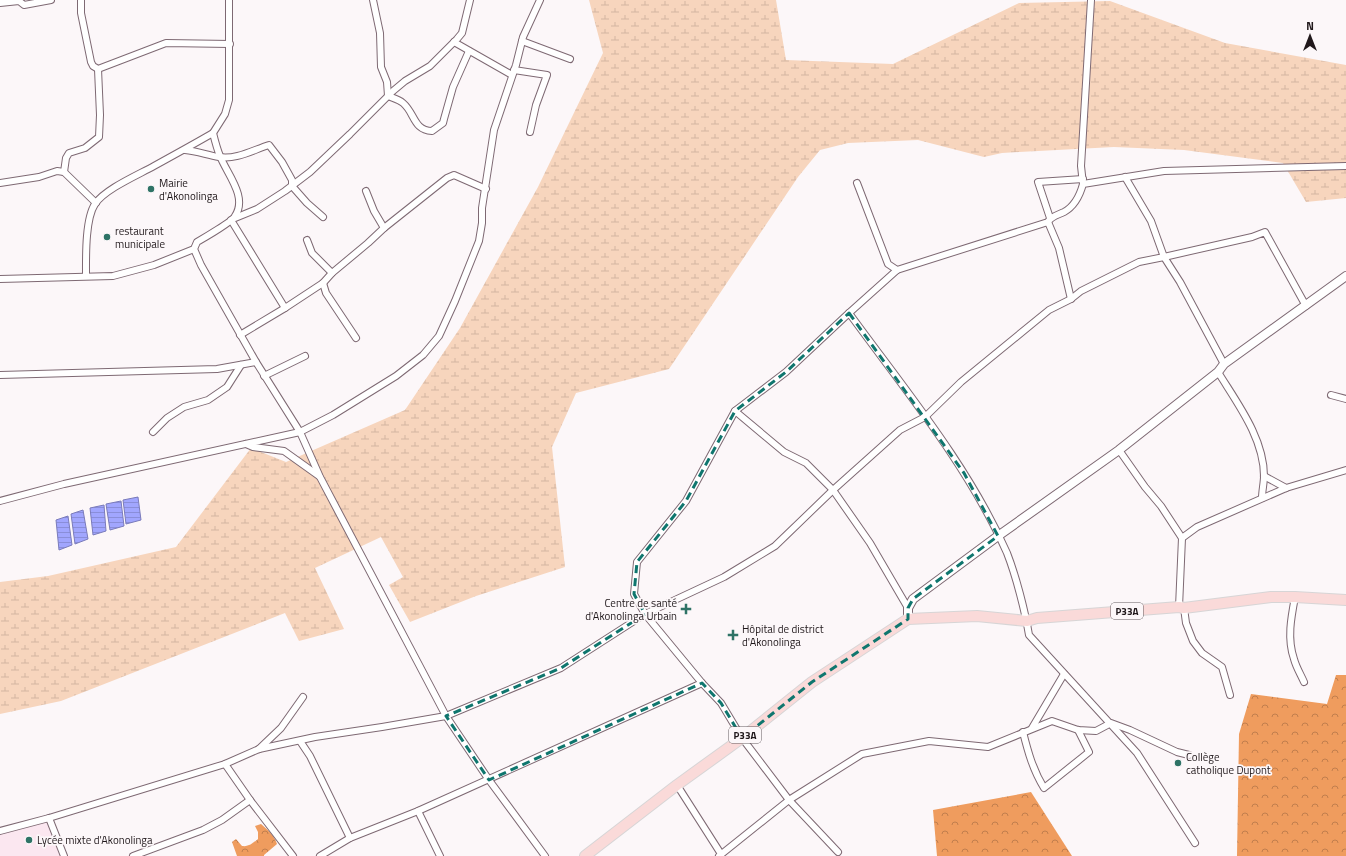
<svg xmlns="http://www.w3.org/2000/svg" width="1346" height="856" viewBox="0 0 1346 856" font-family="'Titillium Web',sans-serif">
<defs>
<pattern id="forest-crowns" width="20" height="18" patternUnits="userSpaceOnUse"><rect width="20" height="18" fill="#ef9c5e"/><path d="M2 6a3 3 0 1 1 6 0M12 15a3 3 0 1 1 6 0" fill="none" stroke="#c17e4d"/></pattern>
<pattern id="wetland-marsh" width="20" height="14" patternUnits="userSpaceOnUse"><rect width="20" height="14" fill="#f7d5bd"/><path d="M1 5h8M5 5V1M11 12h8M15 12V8" fill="none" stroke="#d3b6a2"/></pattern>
<pattern id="water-rules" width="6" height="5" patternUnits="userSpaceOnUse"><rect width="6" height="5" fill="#a1a6fe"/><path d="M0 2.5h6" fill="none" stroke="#8a8ed9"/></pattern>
</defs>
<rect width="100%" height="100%" fill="#fcf7f9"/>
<polygon fill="#fbe7f0" points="49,818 64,856 0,856 0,831"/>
<g fill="url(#forest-crowns)">
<polygon points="1336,675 1346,675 1346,856 1237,856 1239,734 1251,694 1327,704"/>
<polygon points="1031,792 1072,856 937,856 933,810"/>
<path d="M261 824C268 830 274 835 277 844L264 855V856H237L232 842 236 839 242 846C249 847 253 843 258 839V832L255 826Z"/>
</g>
<polygon fill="url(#wetland-marsh)" points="589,0 776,0 786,60 893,64 1019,3 1110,1 1225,43 1346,65 1346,198 1306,202 1283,163 1184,150 1114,147 1019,152 1002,153 984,157 918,140 848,143 820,150 798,177 669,369 576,393 552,447 565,567 476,596 410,622 389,585 403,577 381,537 315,568 344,629 299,641 285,613 61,701 0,714 0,582 48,576 176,547 251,448 286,462 405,410 460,328 538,187 603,53"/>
<g fill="url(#water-rules)" stroke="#7a7bba">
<polygon points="138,497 141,520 126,524 123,500"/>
<polygon points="121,501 124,526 110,530 106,504"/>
<polygon points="104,505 106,531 93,535 90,508"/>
<polygon points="83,510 88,539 75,544 71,514"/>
<polygon points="68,516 72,545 59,550 56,520"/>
</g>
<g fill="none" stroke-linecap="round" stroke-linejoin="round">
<defs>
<g id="minor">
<polyline points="81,0 81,13 91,62 93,66 98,69 166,43 230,44"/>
<path d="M373 0 380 33 381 67 387 82 388 96C393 98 398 99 403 103 415 113 413 130 432 131L443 123 444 119 453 87 469 51"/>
<polyline points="0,3 19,1 24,5 51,0"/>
<polyline points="522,41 570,59"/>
<polyline points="454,42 512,75"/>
<polyline points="514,70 547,75 536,105 530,132"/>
<path d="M185 150C197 151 207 155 219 157 236 160 253 150 269 145L282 162 292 180V186L307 203 323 217"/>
<polyline points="64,172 66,158 69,153 85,148 99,137 100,115 98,69"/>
<polyline points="1125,177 1151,221 1164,257 1180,282 1224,364"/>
<polyline points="0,183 39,177 57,171 64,172 96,203"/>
<polyline points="857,183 888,264 897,270"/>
<polyline points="1083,184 1081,166 1091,0"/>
<polyline points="366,191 374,211 384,228"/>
<polyline points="235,218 257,209 285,191 310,172 350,134 393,91 405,81 430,66 457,39 462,33 470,0"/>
<polyline points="1050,218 1038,182 1083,179"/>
<polyline points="231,220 285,308"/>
<polyline points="1048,222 1059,248 1071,299"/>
<polyline points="307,240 312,253 332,273"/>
<polyline points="194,249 201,265 256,362 300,432 320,477 446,716 489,780 545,856"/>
<path d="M86 276C86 258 85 219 95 204 105 189 138 175 154 166 174 155 194 144 213 133"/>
<path d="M0 279 113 276 154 265 194 249 197 242C204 238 233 221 235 216 248 197 227 174 220 156 217 149 215 141 213 133L225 114 229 100V0"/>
<polyline points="323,283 326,293 356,338"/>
<path d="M849 313 897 270 1048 222C1051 216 1058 215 1064 212 1075 206 1080 195 1083 184L1164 171 1346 166"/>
<polyline points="240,335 285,308 323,283 332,273 368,243 384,228 447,178 454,175 486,189"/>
<path d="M1218 372C1237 403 1264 438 1264 476 1264 483 1262 491 1262 498"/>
<polyline points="0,375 217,369 256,362"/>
<polyline points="264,376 305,356"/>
<polyline points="1331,395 1346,399"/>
<polyline points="735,411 784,452 806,463 833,490 870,543 908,608"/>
<polyline points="153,432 167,418 184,407 208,400 227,387 241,365"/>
<polyline points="246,444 253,447 284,451 319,476"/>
<polyline points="1119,450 1145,487 1161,506 1182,538 1179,607"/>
<polyline points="1264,476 1286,488"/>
<polyline points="0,501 64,484 300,432 333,415 396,376 423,355 439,336 455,301 479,241 482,223 482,208 494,130 516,65 523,37 540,0"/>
<polyline points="1182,538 1197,527 1286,488 1346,470"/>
<path d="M1295 597C1291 618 1287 639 1294 659 1296 667 1301 675 1304 682"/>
<polyline points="1184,608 1186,623 1193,641 1202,653 1222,667 1230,695"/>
<polyline points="1032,728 1064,674"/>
<path d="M1023 732C1028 752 1033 770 1044 788L1089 752 1078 730"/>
<polyline points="300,741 310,756 350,838"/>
<polyline points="259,749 281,728 303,697"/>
<polyline points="225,764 250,800 293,856"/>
<polyline points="677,785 721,854"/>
<polyline points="418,811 440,856"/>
<polyline points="49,818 64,856"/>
<polyline points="0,831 49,818 225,764 259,749 315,737 382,727 446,716 561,668 645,614 724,577 775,546 833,490 900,430 925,417 961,382 1049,310 1071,299 1081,291 1139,262 1164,257 1252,237 1265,232 1306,306"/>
<path d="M838 852 789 800 742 738 721 703 702 683 645 614 634 594 637 562 686 501 735 411 786 372 849 313C905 390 968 465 1007 553 1016 576 1025 611 1029 635L1137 753 1195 843"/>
<polyline points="133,856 203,830 222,820 250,800"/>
<polyline points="320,856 350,838 418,811 702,683"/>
<polyline points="719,856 789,800 862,754 929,741 988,747 1052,721 1078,730 1096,731 1111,723 1130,730 1177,752 1189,755"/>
</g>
<polyline id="tertiary" points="908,619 908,608 913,599 998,536 1119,450 1218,372 1224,364 1346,276"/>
<polyline id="primary" points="585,856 677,785 742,738 812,682 908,619 977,616 1027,621 1037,618 1179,607 1184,608 1271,597 1295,597 1346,600"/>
</defs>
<use href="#minor" stroke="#7e6973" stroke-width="8"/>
<use href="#tertiary" stroke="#7e6973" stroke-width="10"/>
<use href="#primary" stroke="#d7d5d6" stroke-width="12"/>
<use href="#minor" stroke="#fff" stroke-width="6"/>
<use href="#tertiary" stroke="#fff" stroke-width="8"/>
<use href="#primary" stroke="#fadad9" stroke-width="10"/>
</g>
<path fill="none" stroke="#0f766e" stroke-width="3" stroke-dasharray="8 5" stroke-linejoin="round" d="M849 313 964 473 998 536 913 599 908 608V619L812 682 742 738 721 703 702 683 489 780 446 716 561 668 645 614 634 594 637 562 686 501 735 411 786 372Z"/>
<g fill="#2e7366" stroke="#fcf7f9" stroke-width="1.5">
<circle cx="151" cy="189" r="4"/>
<circle cx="107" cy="237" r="4"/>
<path d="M684 603h4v4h4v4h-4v4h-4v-4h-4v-4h4z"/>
<path d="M731 629h4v4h4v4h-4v4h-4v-4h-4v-4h4z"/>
<circle cx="1178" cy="763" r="4"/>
<circle cx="29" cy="840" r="4"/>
</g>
<g text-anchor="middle" stroke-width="3.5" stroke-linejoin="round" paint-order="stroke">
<g fill="#fcf7f9" stroke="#625b5e" stroke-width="1">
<rect x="1111" y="603" width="32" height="16" rx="3"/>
<rect x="729" y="727" width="32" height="16" rx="3"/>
</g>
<g font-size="10" font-weight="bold" fill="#20181b">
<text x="1127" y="615">P33A</text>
<text x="745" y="739">P33A</text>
</g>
<g font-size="11" fill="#20181b" stroke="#fcf7f9" text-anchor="start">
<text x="159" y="187">Mairie<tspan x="159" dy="13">d'Akonolinga</tspan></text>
<text x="115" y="235">restaurant<tspan x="115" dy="13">municipale</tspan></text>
<text x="677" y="607" text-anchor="end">Centre de santé<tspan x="677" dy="13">d'Akonolinga Urbain</tspan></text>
<text x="742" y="633">Hôpital de district<tspan x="742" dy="13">d'Akonolinga</tspan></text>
<text x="1186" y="761">Collège<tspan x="1186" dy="13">catholique Dupont</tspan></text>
<text x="37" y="844">Lycée mixte d'Akonolinga</text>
</g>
</g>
<g transform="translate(1310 36)" stroke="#fcf7f9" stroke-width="3" paint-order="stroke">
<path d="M0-3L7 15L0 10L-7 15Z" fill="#20181b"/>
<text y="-6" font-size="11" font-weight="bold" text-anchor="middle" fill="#20181b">N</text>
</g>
</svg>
